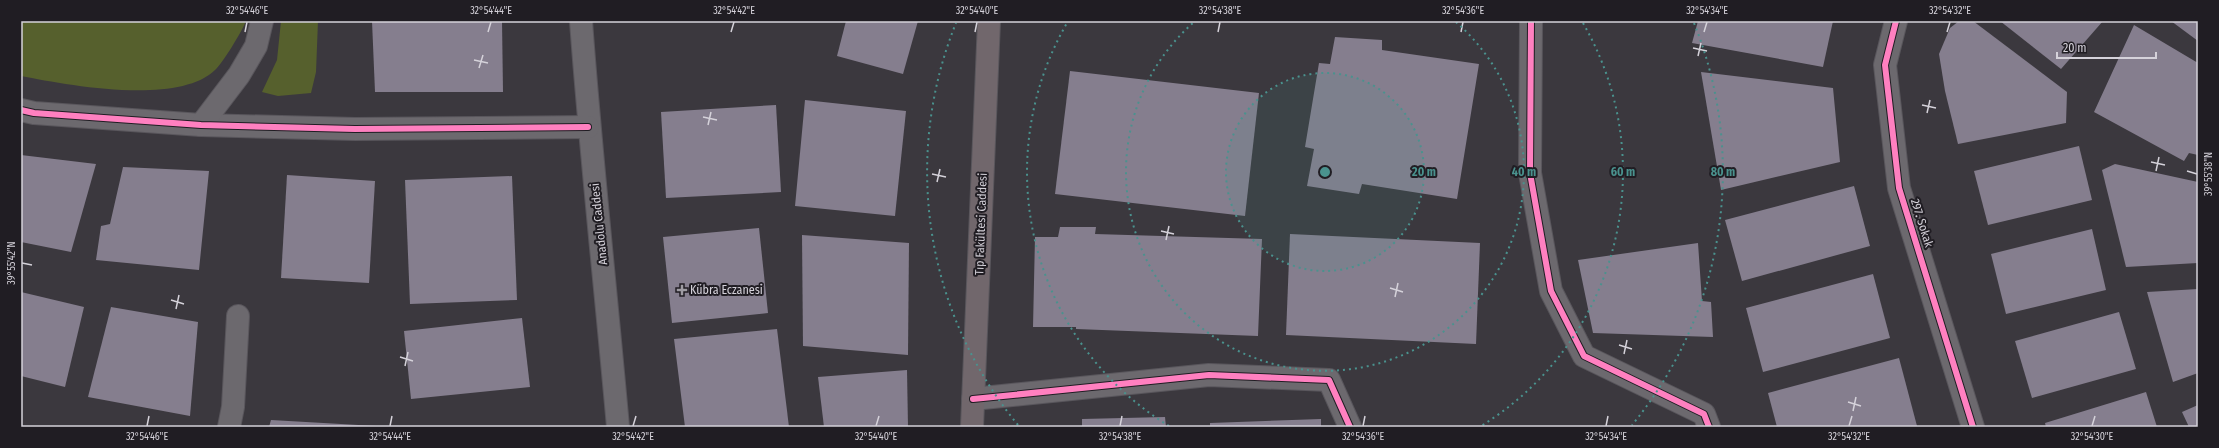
<svg xmlns="http://www.w3.org/2000/svg" width="2219" height="448" viewBox="0 0 2219 448" font-family="'Fira Sans Condensed',sans-serif">
<rect width="100%" height="100%" fill="#3b383e"/>
<g fill="#56602d">
<path d="M21 21H246C242 31 223 63 215 70 178 106 67 85 21 76Z"/>
<polygon points="281,21 318,21 316,72 311,93 278,96 262,92 277,60"/>
</g>
<g fill="#857e8e">
<polygon points="372,21 502,21 503,92 375,92"/>
<polygon points="846,21 918,21 903,74 837,56"/>
<polygon points="1698,21 1833,21 1823,67 1692,43"/>
<polygon points="1959,21 1973,21 2067,92 2066,123 1958,144 1945,91 1939,54 1950,28"/>
<polygon points="2000,21 2103,21 2061,69"/>
<polygon points="2171,21 2198,21 2198,41"/>
<polygon points="2134,25 2198,63 2198,155 2189,153 2184,161 2094,112"/>
<polygon points="1335,37 1382,40 1382,50 1479,64 1457,199 1362,184 1359,194 1307,186 1314,149 1305,147 1319,63 1330,64"/>
<polygon points="1070,71 1259,93 1245,216 1055,194"/>
<polygon points="1701,72 1833,88 1840,162 1721,190"/>
<polygon points="805,100 906,111 895,216 795,206"/>
<polygon points="776,105 781,192 666,198 661,112"/>
<polygon points="2079,146 2092,200 1988,225 1974,171"/>
<polygon points="21,155 96,164 71,252 21,242"/>
<polygon points="2115,164 2198,182 2198,263 2126,267 2102,170"/>
<polygon points="123,167 209,171 199,270 96,260 101,226 110,224"/>
<polygon points="287,175 375,181 369,283 281,278"/>
<polygon points="512,176 517,300 410,304 405,180"/>
<polygon points="1854,186 1870,246 1742,281 1725,220"/>
<polygon points="1060,227 1096,227 1095,234 1262,239 1258,336 1076,329 1076,327 1033,327 1035,237 1058,237"/>
<polygon points="759,228 768,313 672,323 663,237"/>
<polygon points="2092,229 2106,290 2006,314 1991,254"/>
<polygon points="1290,234 1480,243 1476,344 1286,335"/>
<polygon points="802,235 909,243 908,355 803,346"/>
<polygon points="1698,243 1702,301 1711,302 1713,337 1593,333 1578,260"/>
<polygon points="1873,274 1890,338 1763,372 1746,308"/>
<polygon points="2198,289 2198,373 2173,382 2147,292"/>
<polygon points="21,292 84,307 65,387 21,376"/>
<polygon points="111,307 198,322 190,416 88,397"/>
<polygon points="2119,312 2136,369 2032,398 2015,341"/>
<polygon points="522,318 530,387 411,399 404,331"/>
<polygon points="777,329 789,427 685,427 674,339"/>
<polygon points="1899,358 1917,426 1777,427 1768,393"/>
<polygon points="907,370 908,427 824,427 818,377"/>
<polygon points="2146,392 2157,427 2046,427 2045,423"/>
<polygon points="2198,405 2198,427 2189,427 2182,412"/>
<polygon points="1165,417 1166,427 1082,427 1082,419"/>
<polygon points="1321,419 1321,427 1210,427 1210,423"/>
<polygon points="271,420 376,426 269,427"/>
</g>
<g fill="none" stroke-linecap="round" stroke-linejoin="round">
<defs>
<g id="minor">
<path d="M581 21C591 157 606 292 618 427"/>
<polyline points="1531,21 1530,173 1551,291 1584,356 1704,414 1709,427"/>
<polyline points="1896,21 1885,65 1899,188 1973,427"/>
<polyline points="21,110 34,113 201,125 355,129 588,127"/>
<polyline points="201,125 239,75 256,46 262,21"/>
<polyline points="973,399 1209,375 1329,380 1350,427"/>
<polyline points="229,427 233,407 238,316"/>
</g>
<polyline id="major" points="972,427 989,21"/>
</defs>
<use href="#minor" stroke="#59565c" stroke-width="24"/>
<use href="#major" stroke="#59565c" stroke-width="24"/>
<use href="#minor" stroke="#6c696e" stroke-width="22"/>
<use href="#major" stroke="#71676c" stroke-width="22"/>
<defs>
<g id="cycleway">
<polyline points="1531,21 1530,173 1551,291 1584,356 1704,414 1709,427"/>
<polyline points="1896,21 1885,65 1899,188 1973,427"/>
<polyline points="21,110 34,113 201,125 355,129 588,127"/>
<polyline points="973,399 1209,375 1329,380 1350,427"/>
</g>
</defs>
<use href="#cycleway" stroke="#201d23" stroke-width="8"/>
<use href="#cycleway" stroke="#ff80c0" stroke-width="6"/>
</g>
<path fill="none" stroke="#d5d2da" stroke-width="1.5" d="M245 32 247 22M488 32 491 22M731 32 734 22M975 32 977 22M1218 32 1220 22M1461 32 1463 22M1704 32 1707 22M1947 32 1950 22M1693 48 1707 51M1698 56 1701 43M474 60 488 63M479 68 483 55M1922 105 1936 108M1927 113 1930 100M703 117 717 120M708 125 711 112M2151 162 2165 165M2156 171 2159 157M2187 171 2197 174M932 174 946 177M937 182 940 169M1161 231 1174 234M1166 240 1169 226M22 263 32 265M1390 288 1403 292M1395 297 1398 283M171 300 184 304M176 309 179 295M1619 345 1632 349M1624 354 1627 340M400 357 413 361M405 366 408 352M1848 402 1861 406M1853 411 1856 397M147 426 149 416M390 426 392 416M633 426 636 416M876 426 879 416M1120 426 1122 416M1363 426 1365 416M1606 426 1608 416M1849 426 1852 416M2092 426 2095 416"/>
<circle cx="1325" cy="172" r="99" fill="#4a928e" fill-opacity=".12"/>
<g fill="none" stroke="#4a928e" stroke-width="2" stroke-dasharray="2 4">
<circle cx="1325" cy="172" r="99"/>
<path d="M1456 22A199 199 0 1 1 1194 22"/>
<path d="M1169 426A298 298 0 0 1 1067 23M1583 23A298 298 0 0 1 1481 426"/>
<path d="M1018 425A398 398 0 0 1 956 23M1694 23A398 398 0 0 1 1632 425"/>
</g>
<path fill="#9f9ca3" stroke="#201d23" stroke-width="1.5" d="M680 284h4v4h4v4h-4v4h-4v-4h-4v-4h4z"/>
<g text-anchor="middle" stroke-width="4" stroke-linejoin="round" paint-order="stroke">
<g font-size="12" fill="#d5d2da" stroke="#201d23">
<text transform="translate(1922 223) rotate(73)" y="4">297. Sokak</text>
<text transform="translate(599 224) rotate(-96)" y="4">Anadolu Caddesi</text>
<text transform="translate(981 224) rotate(-88)" y="4">Tıp Fakültesi Caddesi</text>
</g>
<g font-size="12" fill="#d5d2da" stroke="#201d23" text-anchor="start">
<text x="690" y="294">Kübra Eczanesi</text>
</g>
</g>
<circle cx="1325" cy="172" r="6" fill="#4a928e" stroke="#201d23" stroke-width="2"/>
<g font-size="12" text-anchor="middle" font-weight="bold" fill="#4a928e" stroke="#201d23" stroke-width="4" stroke-linejoin="round" paint-order="stroke">
<text x="1424" y="176">20 m</text>
<text x="1524" y="176">40 m</text>
<text x="1623" y="176">60 m</text>
<text x="1723" y="176">80 m</text>
</g>
<rect width="2219" height="448" fill="none" stroke="#201d23" stroke-width="44"/>
<path d="M2057 52v6h99v-6" fill="none" stroke="#d5d2da" stroke-width="2"/>
<text x="2063" y="52" font-size="12" fill="#d5d2da" stroke="#201d23" stroke-width="3" paint-order="stroke">20 m</text>
<rect x="22" y="22" width="2175" height="404" fill="none" stroke="#d5d2da" stroke-width="1.5"/>
<g font-size="10" text-anchor="middle" fill="#d5d2da">
<text x="247" y="14">32°54'46"E</text>
<text x="491" y="14">32°54'44"E</text>
<text x="734" y="14">32°54'42"E</text>
<text x="977" y="14">32°54'40"E</text>
<text x="1220" y="14">32°54'38"E</text>
<text x="1463" y="14">32°54'36"E</text>
<text x="1707" y="14">32°54'34"E</text>
<text x="1950" y="14">32°54'32"E</text>
<text transform="translate(2208 174) rotate(-90)" y="4">39°55'38"N</text>
<text transform="translate(11 263) rotate(-90)" y="4">39°55'42"N</text>
<text x="147" y="440">32°54'46"E</text>
<text x="390" y="440">32°54'44"E</text>
<text x="633" y="440">32°54'42"E</text>
<text x="876" y="440">32°54'40"E</text>
<text x="1120" y="440">32°54'38"E</text>
<text x="1363" y="440">32°54'36"E</text>
<text x="1606" y="440">32°54'34"E</text>
<text x="1849" y="440">32°54'32"E</text>
<text x="2092" y="440">32°54'30"E</text>
</g>
</svg>
